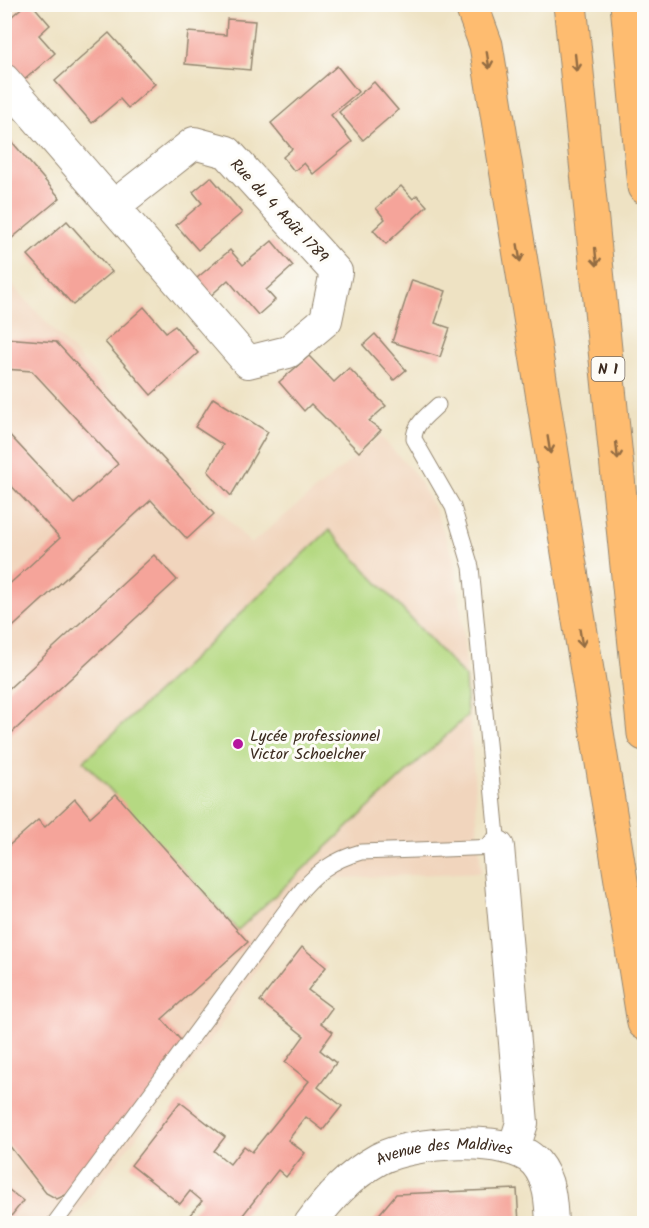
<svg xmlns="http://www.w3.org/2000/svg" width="649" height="1228" viewBox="0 0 649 1228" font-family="Kalam,sans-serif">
<rect width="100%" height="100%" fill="#fdfcf7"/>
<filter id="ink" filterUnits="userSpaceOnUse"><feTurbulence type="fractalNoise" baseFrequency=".0167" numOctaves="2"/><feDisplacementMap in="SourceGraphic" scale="12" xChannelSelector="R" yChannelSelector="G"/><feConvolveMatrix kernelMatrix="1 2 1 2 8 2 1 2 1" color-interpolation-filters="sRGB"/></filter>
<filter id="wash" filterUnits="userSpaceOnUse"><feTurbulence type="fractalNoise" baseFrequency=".008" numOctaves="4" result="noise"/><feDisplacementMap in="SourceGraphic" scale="24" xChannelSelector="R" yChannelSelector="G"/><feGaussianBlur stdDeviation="1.35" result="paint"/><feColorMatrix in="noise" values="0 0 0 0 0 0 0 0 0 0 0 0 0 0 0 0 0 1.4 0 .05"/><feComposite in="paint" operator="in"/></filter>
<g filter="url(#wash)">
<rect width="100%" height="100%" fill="#eee2c3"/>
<polygon fill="#f1d5bd" points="4,276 251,544 380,436 415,474 435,510 454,559 462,616 481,872 326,879 298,906 208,1044 70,1223 5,1223"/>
<polygon fill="#b5d982" stroke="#788250" stroke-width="1.5" points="329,530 465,677 467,716 238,930 84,761"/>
<g id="blocks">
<g fill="#f5a49a">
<polygon points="26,4 32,4 50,25 39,35 55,53 23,81 4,59 4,23"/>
<polygon points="227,19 255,21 250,70 185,64 188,32 226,35"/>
<polygon points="109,33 155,84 128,108 120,99 92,123 55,81"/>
<polygon points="337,66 358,92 331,115 352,142 313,174 304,163 294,171 283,157 292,149 271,123"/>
<polygon points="374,82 398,110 363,140 339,112"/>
<polygon points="7,136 60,198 11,239 4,231 4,138"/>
<polygon points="211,177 242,213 198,250 176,225 202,203 193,192"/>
<polygon points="401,186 413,199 417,195 427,206 386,244 373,230 385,219 376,208"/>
<polygon points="67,221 112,272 73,305 28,255"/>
<polygon points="272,241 293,266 266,290 275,300 258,315 228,280 206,300 191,283 230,250 243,265"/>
<polygon points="412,280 446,291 435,323 450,328 440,357 392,342"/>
<polygon points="144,307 166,332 175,326 198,353 151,395 105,342"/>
<polygon points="375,334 406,370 394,380 363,345"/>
<polygon points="4,338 56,342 214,514 187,539 151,500 4,635 4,589 60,538 4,478 4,429 74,504 118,464 32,371 4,369"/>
<polygon points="309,356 334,382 349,368 386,406 369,421 381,430 359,452 311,404 304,411 279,382"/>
<polygon points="213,398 268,432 231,496 208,471 223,445 195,427"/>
<polygon points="154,555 177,580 4,740 4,693"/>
<polygon points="116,794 248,942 162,1019 186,1046 72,1192 57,1199 46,1193 5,1140 5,849 38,820 45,827 75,799 90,817"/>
<polygon points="302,947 326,967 308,990 332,1008 321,1023 333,1032 320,1050 336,1063 318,1087 342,1106 323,1130 306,1117 288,1140 305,1153 286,1177 278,1170 236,1224 197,1224 188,1217 202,1201 190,1191 180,1204 131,1165 180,1102 225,1137 214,1151 230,1164 244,1146 252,1152 309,1081 285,1062 304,1036 260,1001"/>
<polygon points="4,1186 23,1201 5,1224 4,1224"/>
<polygon points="517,1189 519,1224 371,1224 396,1194"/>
</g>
</g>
</g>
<g filter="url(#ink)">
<use href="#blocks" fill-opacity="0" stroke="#948670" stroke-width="1.5"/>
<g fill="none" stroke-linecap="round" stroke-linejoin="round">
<defs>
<path id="service" d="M54 1224 296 897C314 874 332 860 361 852L498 847 471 567 453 507 414 439C414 424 428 415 438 405"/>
<g id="minor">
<polyline points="4,80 248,362 288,352 326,320 336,272 227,152 194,143 114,206"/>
<polyline points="498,847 522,1123 514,1148"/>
<path id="s1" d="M310 1224C330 1197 350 1175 379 1159 410 1142 511 1133 536 1163 550 1180 551 1202 552 1224"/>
</g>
<g id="trunk">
<polyline points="471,4 486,45 644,1023"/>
<polyline points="570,4 644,734"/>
<polyline points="627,4 644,187"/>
</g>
</defs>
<use href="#service" stroke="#948670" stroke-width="17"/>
<use href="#minor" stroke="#948670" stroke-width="34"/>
<use href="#trunk" stroke="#948670" stroke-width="35"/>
<use href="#service" stroke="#fff" stroke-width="15"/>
<use href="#minor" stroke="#fff" stroke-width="32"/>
<use href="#trunk" stroke="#febc70" stroke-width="33"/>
</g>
<defs><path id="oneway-shaft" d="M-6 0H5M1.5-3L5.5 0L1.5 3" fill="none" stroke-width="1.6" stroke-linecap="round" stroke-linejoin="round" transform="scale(1.5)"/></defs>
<g stroke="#936c43">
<use href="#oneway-shaft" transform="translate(488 60) rotate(81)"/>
<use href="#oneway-shaft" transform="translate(576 63) rotate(84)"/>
<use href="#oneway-shaft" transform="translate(519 253) rotate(81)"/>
<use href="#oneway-shaft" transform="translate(596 257) rotate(84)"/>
<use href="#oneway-shaft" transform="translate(549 445) rotate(81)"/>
<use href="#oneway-shaft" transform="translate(617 451) rotate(84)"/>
<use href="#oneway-shaft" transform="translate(581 638) rotate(81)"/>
</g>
</g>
<circle fill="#b5179e" stroke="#fdfcf7" stroke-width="2" cx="238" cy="744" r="6"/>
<g text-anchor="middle" stroke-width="6" stroke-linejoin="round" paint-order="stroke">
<rect fill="#fdfcf7" stroke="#75695f" stroke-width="1.5" x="591.5" y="357" width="33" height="24" rx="4.5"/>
<g font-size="15" font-weight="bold" fill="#3b2a1e">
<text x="608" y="374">N 1</text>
</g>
<g font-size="16" fill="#3b2a1e" stroke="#fdfcf7">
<text transform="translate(280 210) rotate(47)" y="6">Rue du 4 Août 1789</text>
<text dy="6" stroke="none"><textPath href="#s1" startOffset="162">Avenue des Maldives</textPath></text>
</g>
<g font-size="16" fill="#3b2a1e" stroke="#fdfcf7" text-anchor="start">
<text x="250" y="741">Lycée professionnel<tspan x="250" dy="18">Victor Schoelcher</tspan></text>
</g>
</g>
<rect width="649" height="1228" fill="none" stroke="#fdfcf7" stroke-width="24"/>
</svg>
